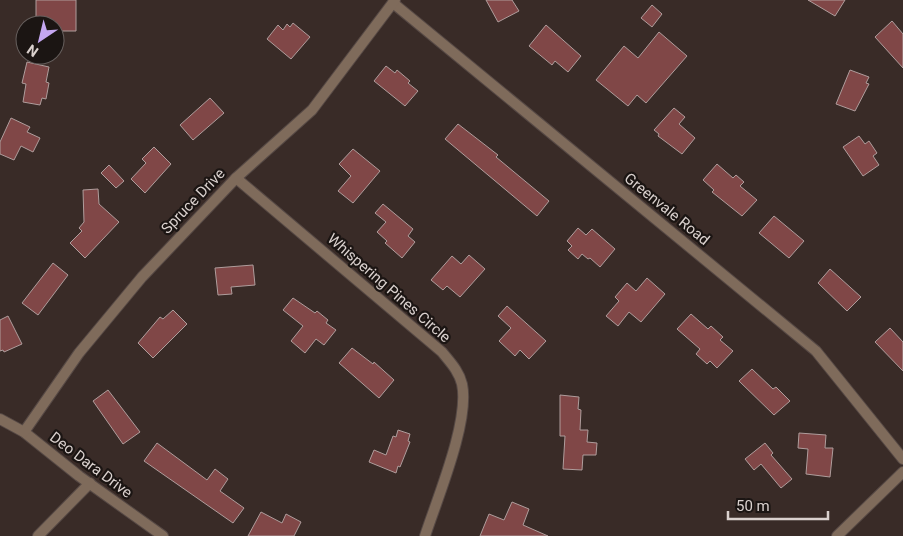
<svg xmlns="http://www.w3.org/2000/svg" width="903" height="536" viewBox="0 0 903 536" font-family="Roboto,sans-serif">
<rect width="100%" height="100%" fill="#392b27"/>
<g fill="#804747" stroke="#af9d9c">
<polygon points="36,0 76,0 76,31 55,31 55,25 36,25"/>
<polygon points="486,0 512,0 519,11 498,22"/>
<polygon points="808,0 845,0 835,16"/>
<polygon points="652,5 662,14 652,27 641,18"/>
<polygon points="892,21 903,34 903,68 875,37"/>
<polygon points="293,23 310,37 291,59 267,39 278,25 283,30 287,24 290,27"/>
<polygon points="546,25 581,56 568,72 555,61 552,65 529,46"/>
<polygon points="659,32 687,56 646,103 637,95 628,106 596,80 624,46 638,58"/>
<polygon points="27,62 49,67 46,82 49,83 46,99 42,98 40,105 23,102 26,84 22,83"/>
<polygon points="386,66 395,73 397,70 410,81 408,83 418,91 405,106 374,81"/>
<polygon points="850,70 869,77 866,83 869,84 855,111 836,104"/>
<polygon points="210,98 224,113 193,140 180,125"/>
<polygon points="674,108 685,117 679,124 695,138 682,154 658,136 659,134 654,130"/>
<polygon points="11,118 30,127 27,132 40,138 33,152 21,146 14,160 0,154 0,142"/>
<polygon points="458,124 498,155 496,157 549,201 537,216 445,139"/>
<polygon points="859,136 865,144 869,141 877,153 873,156 879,165 863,176 843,147"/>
<polygon points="154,147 171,164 145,193 131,179 146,163 142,159"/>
<polygon points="353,149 380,171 353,203 338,191 351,176 339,164"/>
<polygon points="717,164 733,178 736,175 744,182 740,186 757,200 742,216 712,192 714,190 703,180"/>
<polygon points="109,165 124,181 116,188 101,173"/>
<polygon points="98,189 99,204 119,222 85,258 70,243 82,231 79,228 84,222 83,190"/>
<polygon points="383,204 413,229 408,236 415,242 402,258 385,243 387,241 377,232 386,222 375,213"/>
<polygon points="774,216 804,241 789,258 759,233"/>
<polygon points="578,228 586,235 592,229 615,249 600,267 590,258 588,259 582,254 578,259 568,250 572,246 567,241"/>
<polygon points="469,255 485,269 460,297 447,286 443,290 431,280 452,256 461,264"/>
<polygon points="53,263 68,275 38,315 22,303"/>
<polygon points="253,265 255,285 231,287 232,294 218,295 215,268"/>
<polygon points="830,269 861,297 847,311 818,283"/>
<polygon points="647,278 665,294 641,322 629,312 618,326 606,316 619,301 615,297 627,283 636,291"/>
<polygon points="293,298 315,313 317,311 328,320 326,323 336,330 324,345 316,339 305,353 291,341 303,326 283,310"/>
<polygon points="507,306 546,341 529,359 520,350 515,356 499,341 511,328 498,316"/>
<polygon points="173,310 187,324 153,358 138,343 160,317 163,319"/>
<polygon points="691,314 708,329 711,326 723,337 720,340 733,351 717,368 710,361 707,364 696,354 700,349 677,329"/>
<polygon points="8,316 22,344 4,352 3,350 0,351 0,320"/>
<polygon points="890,328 903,342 903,371 875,342"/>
<polygon points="352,348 373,364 374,362 394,380 379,398 339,363"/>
<polygon points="752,369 773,389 776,387 790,401 774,415 739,381"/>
<polygon points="108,390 140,432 123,444 93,401"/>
<polygon points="560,395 579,397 578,409 581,410 580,430 588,430 587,442 597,443 596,455 583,455 582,470 563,469 565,436 560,436"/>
<polygon points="398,430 410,434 408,441 410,442 400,467 398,466 396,473 369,462 374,450 386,455 393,436 396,437"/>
<polygon points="799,433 826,435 825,448 833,448 830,477 806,474 808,449 798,448"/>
<polygon points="157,443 207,480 215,469 228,479 220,491 244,508 233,523 144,461"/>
<polygon points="765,443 773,453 771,455 792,479 781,488 761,464 754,470 745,459"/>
<polygon points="512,502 529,509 523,525 548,536 480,536 489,514 504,520"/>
<polygon points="261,512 282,523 286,514 301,522 294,536 248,536"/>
</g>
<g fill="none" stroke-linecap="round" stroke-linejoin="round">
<defs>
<g id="street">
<polyline points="393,3 816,351 903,459"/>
<path d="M236 178 442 352C450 362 459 371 462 384 470 421 437 499 425 536"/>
<polyline points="0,419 24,432 79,476 163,536"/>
<polyline points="24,432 79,353 142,277 236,178 312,110 395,0"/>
<polyline points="38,536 90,483"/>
<polyline points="837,536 903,472"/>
</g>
</defs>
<use href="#street" stroke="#564945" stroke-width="12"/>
<use href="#street" stroke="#7f6b5b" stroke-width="10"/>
</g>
<g text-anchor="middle" stroke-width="4.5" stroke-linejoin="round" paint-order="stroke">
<g font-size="15" fill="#dad1ce" stroke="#1b1513">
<text transform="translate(193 201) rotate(-46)" y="5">Spruce Drive</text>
<text transform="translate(667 209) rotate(39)" y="5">Greenvale Road</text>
<text transform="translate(389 288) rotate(41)" y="5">Whispering Pines Circle</text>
<text transform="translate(91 465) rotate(37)" y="5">Deo Dara Drive</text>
</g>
</g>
<g transform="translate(40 40) rotate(215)"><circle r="24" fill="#1b1513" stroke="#67605e"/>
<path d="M0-4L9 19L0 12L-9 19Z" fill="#c5a7f1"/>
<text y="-8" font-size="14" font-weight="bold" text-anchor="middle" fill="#dad1ce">N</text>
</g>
<path d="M728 511v8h100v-8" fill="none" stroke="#dad1ce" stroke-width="2.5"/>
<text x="736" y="511" font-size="15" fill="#dad1ce" stroke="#1b1513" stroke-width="4" paint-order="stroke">50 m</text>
</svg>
